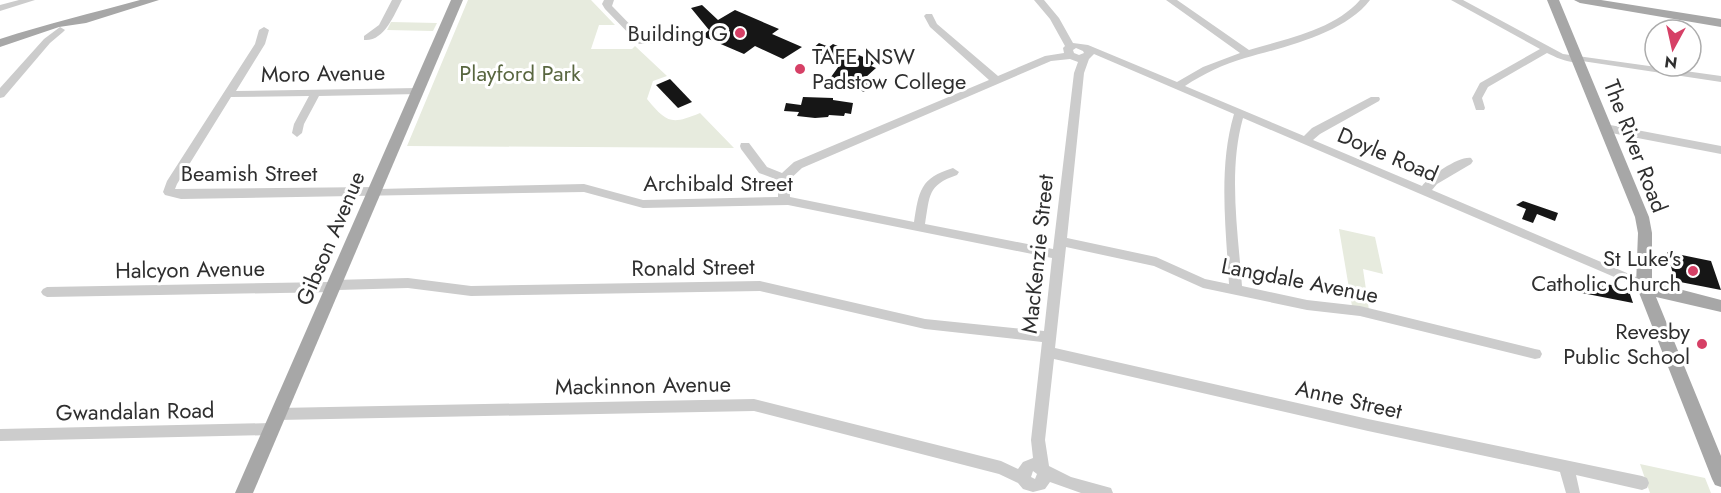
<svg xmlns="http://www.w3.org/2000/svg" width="1721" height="493" viewBox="0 0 1721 493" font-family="Jost,sans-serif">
<rect width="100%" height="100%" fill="#fff"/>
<g fill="#e7ebde">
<path d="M468 0H591L615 25H599L591 49H632L635 46 667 76 653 81 647 99C667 123 671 125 700 113L734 148 407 146Z"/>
<polygon points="391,22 437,23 433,31 387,30"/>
<polygon points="1339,229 1375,237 1383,274 1363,269 1369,310 1352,306"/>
<polygon points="1640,464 1705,478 1711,493 1650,493"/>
</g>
<g fill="#161616">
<polygon points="702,5 718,20 735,10 779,29 772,34 802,47 783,59 755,46 744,54 702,36 709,30 691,8"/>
<polygon points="819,43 829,47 833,44 875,62 871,66 876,68 866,77 875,81 864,92 831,77 841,63 811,50"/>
<polygon points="670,79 692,102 678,108 656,85"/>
<polygon points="803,97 833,98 833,100 853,103 851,114 845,113 844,116 829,115 828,117 815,118 797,116 799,112 784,111 786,103 801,105"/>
<polygon points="1523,201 1558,213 1555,221 1537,214 1533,223 1522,219 1526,209 1516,205"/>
<polygon points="1667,252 1711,261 1721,290 1675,281"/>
<polygon points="1579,284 1598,287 1597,285 1605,286 1605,284 1618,286 1629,291 1633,303 1582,293"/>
</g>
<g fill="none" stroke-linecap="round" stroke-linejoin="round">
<g fill="#ccc" fill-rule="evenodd">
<polygon points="19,0 35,0 0,11 0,5"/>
<path d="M392 0H402C394 15 384 42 364 40V36L379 25Z"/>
<polygon points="604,0 614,0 612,6 644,39 659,39 659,43 639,44 605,9 602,4"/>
<path d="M1034 0H1044L1059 18 1073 43 1088 45 1177 82 1203 67 1240 53 1166 0H1177L1249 50C1285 39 1334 30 1360 0H1370C1344 34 1284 47 1245 58 1224 64 1203 74 1185 86L1304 136 1312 128 1371 97H1379L1380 99 1379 101 1320 134 1313 140 1422 186C1430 176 1459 156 1471 158L1473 161 1471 164 1437 184 1432 190 1648 282 1650 285 1648 288H1640L1243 118C1228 171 1238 232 1242 286L1307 300 1360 306 1535 349 1540 350 1542 354 1540 358 1535 359 1360 316 1307 310 1203 288 1154 266 1066 247 1055 348 1368 419 1642 476 1647 478 1649 483 1647 488 1642 490 1576 475 1580 493H1566L1560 472 1368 431 1054 359 1045 440 1049 466 1071 477 1111 488 1113 493H1081L1050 482 1045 489 1033 492 1023 489 1018 483 999 474 754 411 278 420 273 418 271 414 273 410 278 408 754 399 1001 461 1018 469 1023 462 1033 458 1031 440 1042 342 925 329 760 291 471 296 408 288 338 290 333 292 47 297 43 295 41 292 43 289 47 287 329 282 334 280 408 278 471 286 760 281 925 319 1044 331 1052 258 788 205 643 208 584 192 181 199 165 195 163 192 167 181 255 44 259 30 264 27 269 30 265 44 236 91 418 88 423 91 418 94 319 96 304 124 302 133 297 137 292 133 294 124 309 96 231 97 177 184 175 189 375 187 379 189 584 184 643 200 778 197V180L759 173 741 149 740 146 741 143H749L767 167 782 173 794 162 989 80 930 27 924 16 926 14H932L937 24 998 76 1045 56 1064 53 1063 48 1065 46 1050 19ZM1076 48 1083 51 1084 53 1079 55 1074 53 1073 50ZM1094 54 1234 114C1218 168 1226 228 1229 284L1205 279 1156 257 1067 238 1084 73 1089 59ZM1070 59 1078 62 1074 73 1053 249 925 224C930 196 927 185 957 175L959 172 953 168C920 178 919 191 914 222L790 197 789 180 802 168 1051 61ZM1033 471 1037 474 1035 479 1031 477Z"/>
<path d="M1451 0H1463L1563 54 1721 76V82L1582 61C1572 65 1557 58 1547 53L1488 87 1482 98 1485 108 1484 110H1476L1472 98 1480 83 1540 49Z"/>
<polygon points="60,27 65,30 63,32 50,43 4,97 0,98 0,88 44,39"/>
<polygon points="1605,124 1721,146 1721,154 1601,131 1600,128"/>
<polygon points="272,423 277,425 279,429 277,433 272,435 0,441 0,429"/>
</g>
<g fill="#a7a7a7" fill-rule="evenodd">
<path d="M140 0H159L86 23 59 27 0 47V39C46 24 93 13 140 0Z"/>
<polygon points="451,0 463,0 253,493 235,493"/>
<polygon points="1547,0 1559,0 1649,217 1652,233 1652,282 1721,300 1721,312 1656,297 1721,456 1721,487 1715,485 1712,479 1636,285 1638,233 1635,217"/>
<polygon points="1574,0 1601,0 1721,19 1721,27 1580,3"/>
</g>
</g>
<g fill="#d64066" stroke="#fff" stroke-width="2">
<circle cx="740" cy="33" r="6"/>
<circle cx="800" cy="69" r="6"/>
<circle cx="1693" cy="271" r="6"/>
<circle cx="1702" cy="344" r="6"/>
</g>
<g text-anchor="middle" stroke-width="6" stroke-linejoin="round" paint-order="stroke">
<g font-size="22" fill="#2f2f2f" stroke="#fff" text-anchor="end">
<text x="728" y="41">Building G</text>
<text x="812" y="64" text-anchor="start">TAFE NSW<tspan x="812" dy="25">Padstow College</tspan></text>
<text x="1681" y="266">St Luke's<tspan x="1681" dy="25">Catholic Church</tspan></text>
<text x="1690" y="339">Revesby<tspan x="1690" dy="25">Public School</tspan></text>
</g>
<g font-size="22" fill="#2f2f2f" stroke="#fff">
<text transform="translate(323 73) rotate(-1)" y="8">Moro Avenue</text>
<text transform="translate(1636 146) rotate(69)" y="8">The River Road</text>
<text transform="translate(1388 154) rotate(23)" y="8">Doyle Road</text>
<text x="249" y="181">Beamish Street</text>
<text x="718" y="191">Archibald Street</text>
<text transform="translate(330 238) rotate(-67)" y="8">Gibson Avenue</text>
<text transform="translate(1037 254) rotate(-84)" y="8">MacKenzie Street</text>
<text transform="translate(693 267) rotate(-1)" y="8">Ronald Street</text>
<text transform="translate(190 269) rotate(-1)" y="8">Halcyon Avenue</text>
<text transform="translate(1300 280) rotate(11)" y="8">Langdale Avenue</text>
<text transform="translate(643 385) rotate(-1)" y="8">Mackinnon Avenue</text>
<text transform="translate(1349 399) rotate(13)" y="8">Anne Street</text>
<text transform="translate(135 411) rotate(-1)" y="8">Gwandalan Road</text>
</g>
<g font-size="22" fill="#596740" stroke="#fff">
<text x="520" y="81">Playford Park</text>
</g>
</g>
<g transform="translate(1673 48) rotate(188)"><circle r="28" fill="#ffffff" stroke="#acacac" stroke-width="1.5"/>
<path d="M0-4.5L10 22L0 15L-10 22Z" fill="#d64066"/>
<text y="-9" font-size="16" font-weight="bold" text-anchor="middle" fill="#2f2f2f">N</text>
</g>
</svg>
